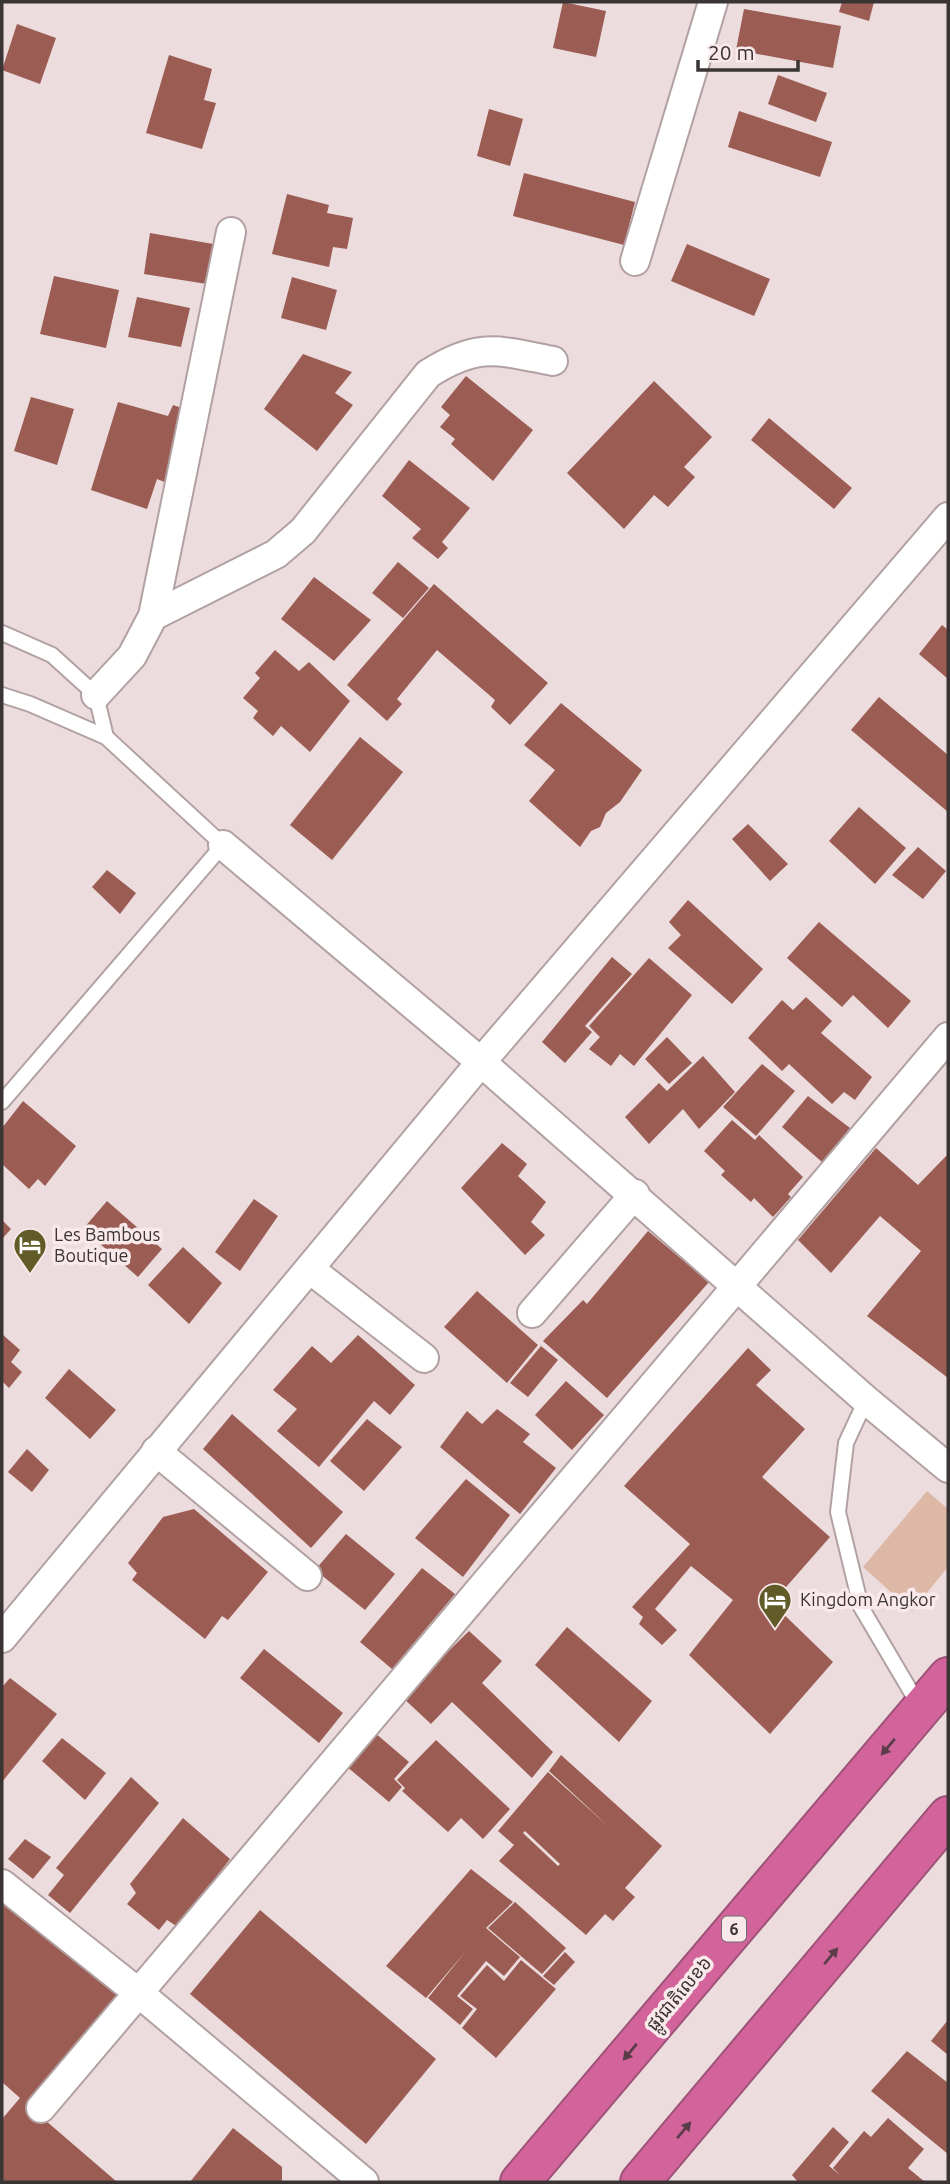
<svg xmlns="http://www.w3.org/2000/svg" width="950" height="2184" viewBox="0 0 950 2184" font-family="Ubuntu,'Noto Sans Khmer',sans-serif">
<rect width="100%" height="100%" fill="#eddcde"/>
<polygon fill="#deb8a6" points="927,1491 948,1509 948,1567 912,1611 863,1567"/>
<g fill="#9a5c53" fill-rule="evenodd">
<polygon points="563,2 606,11 596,57 553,48"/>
<polygon points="842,2 874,2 869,21 839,12"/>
<polygon points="744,9 841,26 833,68 736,50"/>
<polygon points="17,24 56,38 40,84 2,70"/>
<polygon points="169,55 212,69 204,100 216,103 202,149 146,133"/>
<polygon points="778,75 827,93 816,122 768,104"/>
<polygon points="489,109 523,119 510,166 477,156"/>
<polygon points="739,111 832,142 820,177 728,147"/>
<polygon points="524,173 635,202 624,245 513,216"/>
<polygon points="287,194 329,205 327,213 353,218 347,249 333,247 329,267 272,254"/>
<polygon points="150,233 219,245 213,285 144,274"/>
<polygon points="687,244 770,279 754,316 671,281"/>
<polygon points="54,276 119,290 106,348 40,334"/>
<polygon points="292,277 337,290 326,330 281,318"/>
<polygon points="137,297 190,308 181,347 128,337"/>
<polygon points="303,354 352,372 335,393 353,405 317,451 264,409"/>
<polygon points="466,376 533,430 493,481 451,444 455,439 440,427 450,415 441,407"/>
<polygon points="654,381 712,437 684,467 695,477 668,507 654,495 624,529 567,473"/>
<polygon points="31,397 74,409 57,465 14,451"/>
<polygon points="118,402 168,416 173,405 190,411 167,483 157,479 147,509 91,490"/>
<polygon points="769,418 852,488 834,509 751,440"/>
<polygon points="409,460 470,508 442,542 448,548 438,559 412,538 421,529 382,496"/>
<polygon points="398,562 429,588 403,618 372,593"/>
<polygon points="314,577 371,620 334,661 281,619"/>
<polygon points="434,584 548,683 510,725 491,707 495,700 437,650 397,699 402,704 387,721 347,685"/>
<polygon points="942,625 948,630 948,679 919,654"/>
<polygon points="275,650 299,671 309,662 350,701 310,752 281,726 273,736 253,718 258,711 243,698 260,678 255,673"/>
<polygon points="879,697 948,755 948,812 851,730"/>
<polygon points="561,703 642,770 620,802 606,813 600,827 591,831 580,847 529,801 555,770 524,745"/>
<polygon points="360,737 403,772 332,860 290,825"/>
<polygon points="859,807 906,848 875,884 829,841"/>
<polygon points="748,824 788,864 770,881 732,839"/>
<polygon points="918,847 946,871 923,899 892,875"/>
<polygon points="107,870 136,893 120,914 92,887"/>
<polygon points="688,900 763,969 732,1004 668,948 681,935 669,922"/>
<polygon points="819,922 911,1001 888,1028 853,995 842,1007 787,958"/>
<polygon points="612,957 632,974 585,1026 592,1032 565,1063 542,1042"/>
<polygon points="649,958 692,995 634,1066 620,1054 611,1066 589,1049 600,1037 589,1026"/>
<polygon points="806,997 832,1021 821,1033 872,1077 855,1100 844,1092 832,1104 789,1064 782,1071 748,1038 782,1000 793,1010"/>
<polygon points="667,1037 692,1063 669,1084 645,1059"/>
<polygon points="703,1056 735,1092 699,1129 683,1109 649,1144 625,1117 659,1083 667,1091"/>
<polygon points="762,1064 795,1091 756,1136 723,1107"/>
<polygon points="808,1096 850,1128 822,1162 782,1127"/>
<polygon points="23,1101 76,1146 45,1186 38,1179 29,1189 2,1164 2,1128"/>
<polygon points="732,1120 755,1140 759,1135 803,1177 788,1194 791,1197 773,1217 754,1198 751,1202 721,1175 725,1171 704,1151"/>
<polygon points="502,1143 527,1164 518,1176 546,1202 531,1222 545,1235 525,1255 461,1188"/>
<polygon points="876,1148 918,1185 948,1154 948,1378 867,1316 921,1251 880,1216 831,1273 798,1240"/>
<polygon points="254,1199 278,1216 240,1271 215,1252"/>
<polygon points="107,1201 162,1249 138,1277 83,1229"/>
<polygon points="2,1220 11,1229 2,1239"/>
<polygon points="648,1231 709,1282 607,1398 543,1341 583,1300 587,1304"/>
<polygon points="183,1247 222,1283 189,1324 148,1285"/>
<polygon points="477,1291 538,1345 507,1383 444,1327"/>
<polygon points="2,1334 20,1350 11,1362 22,1372 9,1388 2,1381"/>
<polygon points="358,1335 415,1385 390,1415 374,1401 319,1467 277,1431 297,1409 273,1390 312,1346 331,1363"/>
<polygon points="541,1346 558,1360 528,1397 510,1383"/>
<polygon points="748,1348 771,1370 756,1385 805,1429 762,1477 830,1537 772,1603 833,1662 770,1734 689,1655 733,1600 691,1566 655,1609 677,1630 662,1645 639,1624 643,1617 632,1607 690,1544 624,1486"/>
<polygon points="69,1369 116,1410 90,1439 45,1398"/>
<polygon points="566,1381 604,1415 572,1450 535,1415"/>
<polygon points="497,1409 530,1434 523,1442 556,1468 520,1514 440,1447 467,1411 482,1424"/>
<polygon points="232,1414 343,1512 311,1548 203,1449"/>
<polygon points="367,1419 402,1447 364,1491 330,1461"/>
<polygon points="27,1449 49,1470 32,1492 8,1472"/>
<polygon points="466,1479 510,1515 463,1577 415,1538"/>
<polygon points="194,1509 268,1572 228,1620 222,1616 205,1639 132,1580 137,1573 128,1563 163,1517"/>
<polygon points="346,1534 395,1574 365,1610 315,1570"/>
<polygon points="422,1568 455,1594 392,1669 360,1642"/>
<polygon points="567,1627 652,1701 619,1742 535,1665"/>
<polygon points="469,1631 502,1661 482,1683 553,1752 532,1778 452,1702 431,1724 402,1697"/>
<polygon points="264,1649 343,1713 319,1743 240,1678"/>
<polygon points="10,1678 57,1714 2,1782 2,1687"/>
<polygon points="374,1732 409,1762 394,1779 402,1787 389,1802 346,1766"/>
<polygon points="62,1738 106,1773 85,1800 42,1761"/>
<polygon points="436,1740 510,1809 483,1839 461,1818 448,1832 402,1791 405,1788 397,1780"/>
<path d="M561 1755 662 1846 625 1888 635 1897 613 1921 605 1914 586 1935 499 1861 514 1845 498 1831 548 1772 609 1827 549 1771ZM525 1831 560 1864 558 1866 523 1833Z"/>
<polygon points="131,1777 159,1803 70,1913 48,1895 64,1875 56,1868"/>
<polygon points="183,1818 230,1859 178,1927 167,1920 159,1930 127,1904 136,1893 130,1884"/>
<polygon points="25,1839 51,1857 33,1879 8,1859"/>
<polygon points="471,1869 513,1902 486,1928 520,1957 504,1976 486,1961 457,1996 473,2009 460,2025 428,1998 466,1951 426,1998 386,1966"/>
<polygon points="2,1881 131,1987 31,2108 117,2182 2,2182 2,2119 20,2098 2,2082"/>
<polygon points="515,1902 566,1948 542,1974 488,1928"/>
<polygon points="260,1910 436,2059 366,2144 190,1994"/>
<polygon points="565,1952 575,1962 554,1985 543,1976"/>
<polygon points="521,1960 556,1989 496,2058 462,2028 477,2009 460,1996 487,1965 504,1981"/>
<polygon points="948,2020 948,2055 931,2041"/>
<polygon points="907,2051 948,2083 948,2154 871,2091"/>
<polygon points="888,2118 924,2149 908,2168 925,2182 798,2182 792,2175 833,2127 849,2142 829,2166 840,2175 833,2168 864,2131 871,2137"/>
<polygon points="233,2128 282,2167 282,2182 190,2182"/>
</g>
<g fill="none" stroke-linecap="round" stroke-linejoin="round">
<defs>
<g id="lane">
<polyline points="2,633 52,655 96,695 106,737"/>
<polyline points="2,695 30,704 106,737 223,845 2,1102"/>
<polyline points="866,1400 846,1443 838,1512 861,1607 920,1707"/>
</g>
<g id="street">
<polyline points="635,261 713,2"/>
<path d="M153 616 276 554 303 531 428 374C478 342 497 350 553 361"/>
<polyline points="96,695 132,656 153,616 231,232"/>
<polyline points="223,845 481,1062 866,1400 948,1468"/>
<polyline points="311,1270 424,1358"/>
<polyline points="532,1313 635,1194"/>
<polyline points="156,1451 307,1576"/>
<polyline points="2,1638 481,1062 948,517"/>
<polyline points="2,1884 140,1994 364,2182"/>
<polyline points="41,2108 948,1037"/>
</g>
<g id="highway">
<polyline points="520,2182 948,1677"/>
<polyline points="640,2182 948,1816"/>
</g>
</defs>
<use href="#lane" stroke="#b1a1a2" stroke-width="18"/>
<use href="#street" stroke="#b1a1a2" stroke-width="32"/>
<use href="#highway" stroke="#9d5377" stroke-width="42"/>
<use href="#lane" stroke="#fff" stroke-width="14"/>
<use href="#street" stroke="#fff" stroke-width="28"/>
<use href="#highway" stroke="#d3649b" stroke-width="38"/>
</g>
<defs><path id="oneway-solid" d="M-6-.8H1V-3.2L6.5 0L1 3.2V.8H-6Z" transform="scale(1.75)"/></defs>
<g fill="#593e49">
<use href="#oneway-solid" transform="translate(888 1747) rotate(130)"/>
<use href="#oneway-solid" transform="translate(831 1956) rotate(-50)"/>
<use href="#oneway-solid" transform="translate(630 2052) rotate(130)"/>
<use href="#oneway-solid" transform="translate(684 2130) rotate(-50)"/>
</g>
<defs>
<symbol id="hotel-pin" viewBox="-11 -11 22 30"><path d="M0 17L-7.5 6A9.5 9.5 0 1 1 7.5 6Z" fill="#615b27" stroke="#fae9eb"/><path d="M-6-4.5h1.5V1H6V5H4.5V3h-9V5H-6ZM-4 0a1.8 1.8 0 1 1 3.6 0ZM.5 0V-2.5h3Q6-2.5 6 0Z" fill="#fff"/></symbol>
</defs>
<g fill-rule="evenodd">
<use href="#hotel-pin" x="11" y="1226" width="38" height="52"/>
<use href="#hotel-pin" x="756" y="1581" width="38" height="52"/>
</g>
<g text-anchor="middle" stroke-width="7" stroke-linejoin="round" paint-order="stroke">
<rect fill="#fae9eb" stroke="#746a6c" stroke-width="2" x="722" y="1916.5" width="24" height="25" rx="5"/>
<g font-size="16" font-weight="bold" fill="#3a3435">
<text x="734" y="1935">6</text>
</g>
<g font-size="18" fill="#3a3435" stroke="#fae9eb" text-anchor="start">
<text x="54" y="1241">Les Bambous<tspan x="54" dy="21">Boutique</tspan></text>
<text x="800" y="1606">Kingdom Angkor</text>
</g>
<g font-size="18" fill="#3a3435" stroke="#fae9eb">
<text transform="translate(679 1994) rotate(-50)" y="6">ផ្លូវជាតិលេខ៦</text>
</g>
</g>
<rect width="950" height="2184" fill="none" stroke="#3a3435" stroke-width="7"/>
<path d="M698 60v10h100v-10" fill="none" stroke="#3a3435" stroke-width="3.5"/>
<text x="708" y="60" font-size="21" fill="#3a3435" stroke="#fae9eb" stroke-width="5" paint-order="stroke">20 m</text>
</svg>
